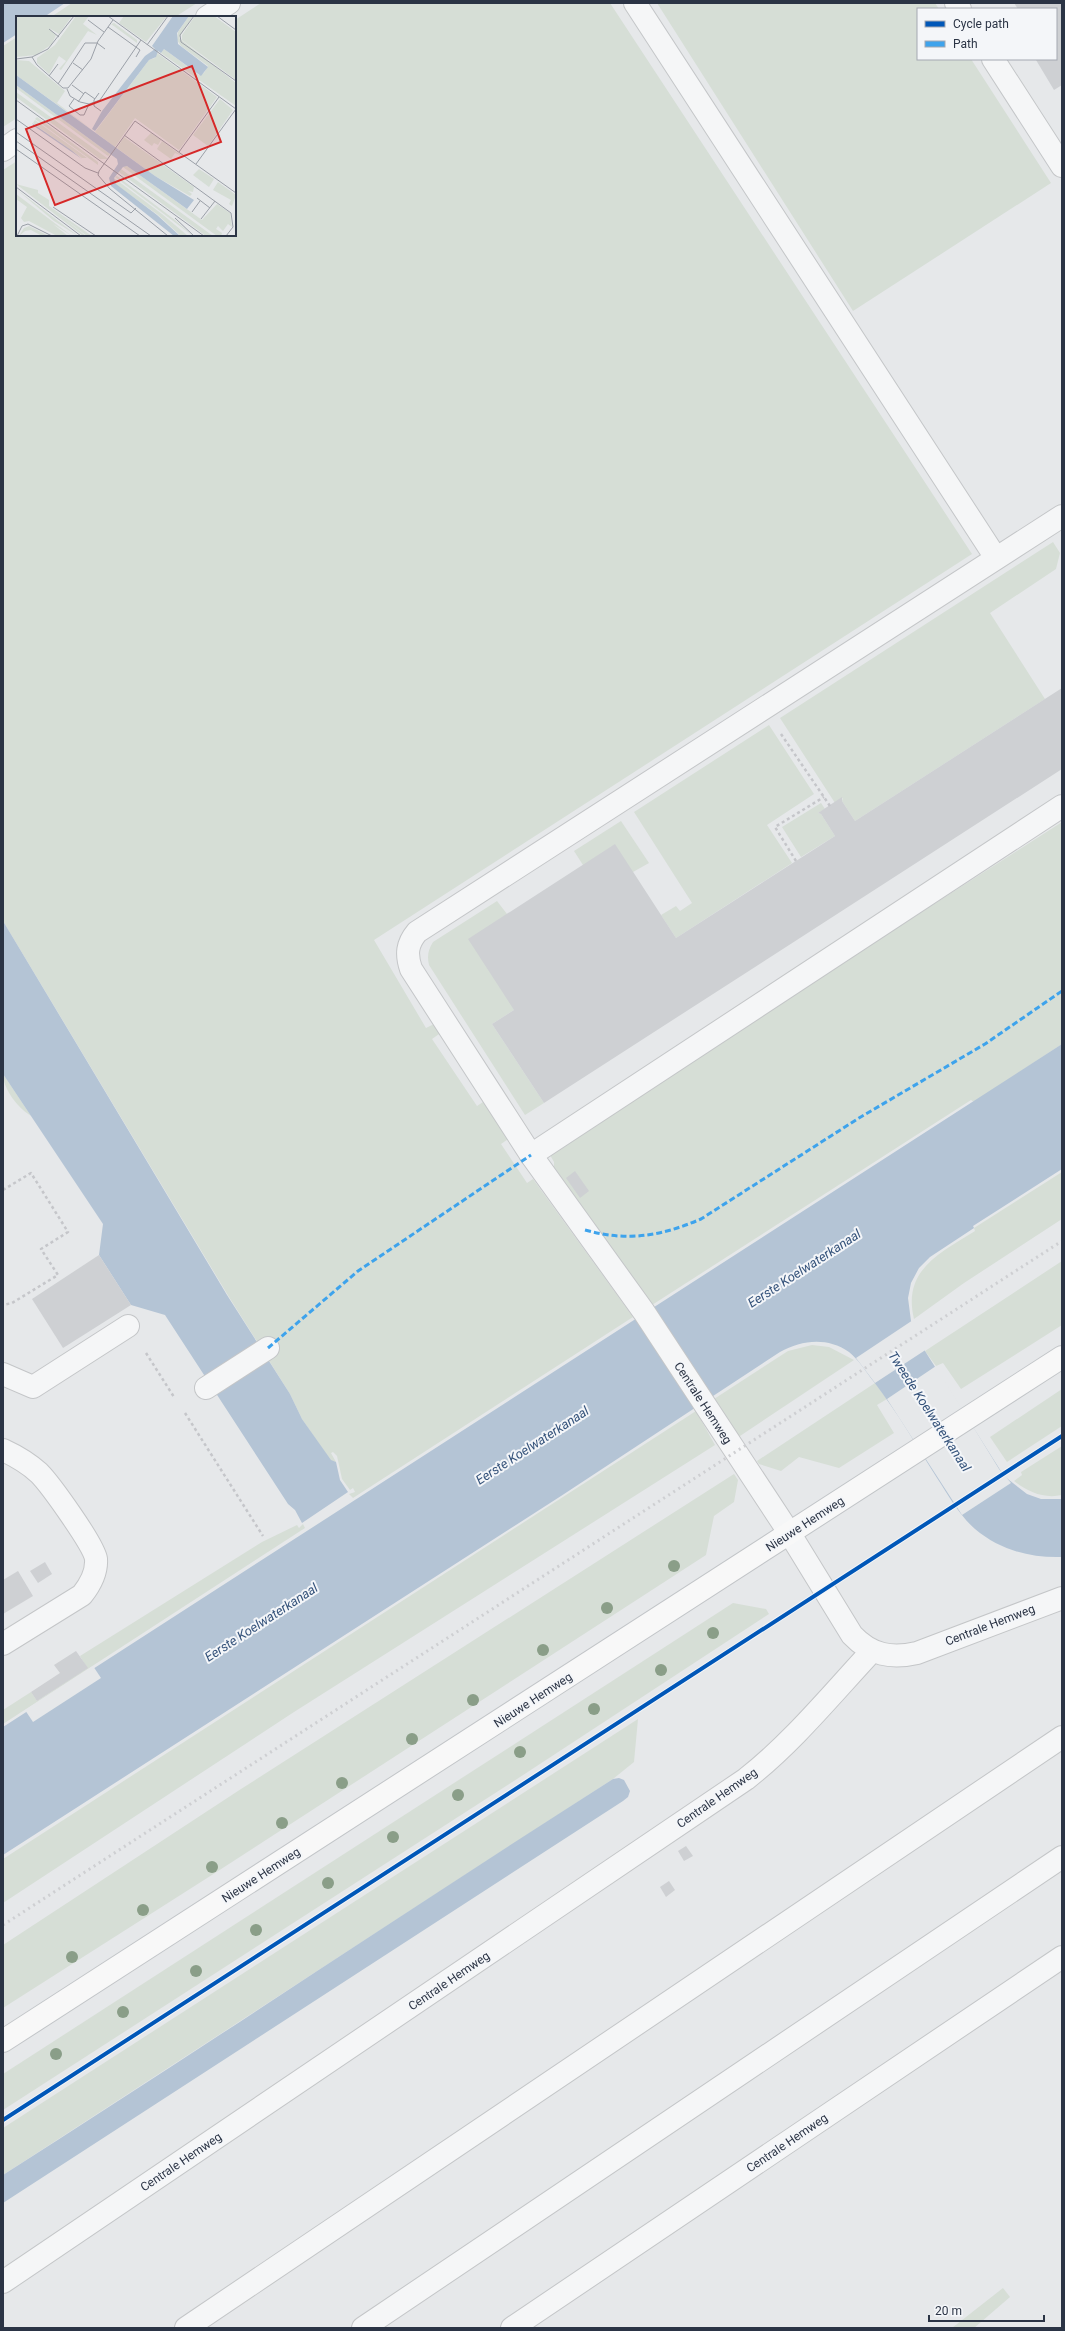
<svg xmlns="http://www.w3.org/2000/svg" width="1065" height="2331" viewBox="0 0 1065 2331" font-family="Roboto,sans-serif">
<rect width="100%" height="100%" fill="#e6e8ea"/>
<g fill="#d6ded6">
<polygon points="72,3 197,3 175,17 51,17"/>
<polygon points="261,3 610,3 972,554 374,940 426,1028 436,1023 442,1032 432,1039 477,1106 486,1100 511,1137 501,1144 527,1183 533,1179 633,1317 353,1498 349,1494 355,1492 353,1488 350,1490 342,1479 337,1456 333,1452 331,1453 336,1462 331,1461 302,1419 290,1394 229,1297 3,921 3,170 17,161 17,235 235,235 235,20"/>
<polygon points="657,3 935,3 939,9 918,9 918,59 971,59 1051,183 853,311"/>
<polygon points="17,37 17,118 3,127 3,46"/>
<polygon points="1053,542 1060,553 1056,569 990,613 1045,699 855,821 842,801 843,798 835,803 780,718"/>
<polygon points="769,725 814,794 767,825 792,863 676,938 661,915 676,906 680,911 692,903 634,812"/>
<polygon points="821,803 825,809 818,813 821,814 835,836 801,857 782,827"/>
<polygon points="621,821 649,863 633,872 583,865 574,851"/>
<polygon points="1062,822 1062,1044 974,1102 971,1100 652,1305 554,1167 554,1162 550,1155 568,1139"/>
<path d="M497 901 507 914 514 1010 492 1024 544 1103 525 1115 429 965C427 956 428 950 433 942Z"/>
<path d="M3 1074 31 1116C18 1108 3 1089 3 1074Z"/>
<path d="M1062 1172V1219L964 1283 914 1319C902 1270 940 1253 975 1231L974 1228Z"/>
<polygon points="1062,1261 1062,1325 961,1389 943,1363 936,1366 925,1351"/>
<polygon points="812,1345 829,1347 854,1360 737,1438 714,1399 788,1351"/>
<polygon points="875,1383 887,1399 877,1405 894,1433 839,1468 799,1457 781,1471 759,1464 757,1461"/>
<polygon points="1062,1389 1062,1426 1007,1462 990,1437"/>
<polygon points="696,1411 715,1445 294,1712 3,1903 3,1859"/>
<path d="M1062 1446V1495C1044 1499 1028 1492 1014 1481L1022 1475 1021 1472Z"/>
<polygon points="734,1474 738,1480 734,1502 714,1516 706,1555 215,1873 3,2008 3,1945 241,1789"/>
<polygon points="303,1524 305,1528 3,1724 3,1710 31,1692 37,1701 87,1668 80,1656 262,1542 297,1525 299,1528"/>
<polygon points="733,1603 766,1609 769,1614 517,1779 3,2110 3,2074"/>
<polygon points="638,1719 634,1762 613,1779 3,2175 3,2128"/>
<polygon points="1003,2288 1010,2297 974,2328 952,2328"/>
</g>
<g fill="#b4c4d5">
<polygon points="3,3 65,3 44,17 17,17 17,34 3,43"/>
<polygon points="3,921 227,1295 290,1394 302,1419 331,1460 336,1462 340,1480 348,1492 302,1523 295,1510 288,1504 165,1315 131,1305 99,1255 103,1224 3,1074"/>
<path d="M1062 1044V1169L973 1226 974 1228 930 1257 919 1268 911 1283 908 1298 911 1321 925 1351 1004 1476 1027 1494 1041 1499H1062V1557C1030 1558 1000 1550 975 1529 959 1515 949 1496 937 1478 917 1446 897 1412 874 1382 866 1372 859 1360 849 1352 827 1337 802 1340 780 1352L561 1496 3 1855V1727Z"/>
<path d="M619 1778 624 1780 630 1791 628 1797 623 1801 3 2203V2175C207 2045 408 1910 613 1779Z"/>
</g>
<g fill="#e6e8ea">
<polygon points="913,1320 927,1349 875,1383 856,1358"/>
<polygon points="936,1366 999,1469 1011,1483 962,1515 887,1399"/>
<polygon points="93,1666 101,1678 33,1722 25,1710"/>
</g>
<g fill="#ced0d3">
<polygon points="1014,3 1062,3 1062,85 1054,90 1036,60 1056,59 1056,9 1018,9"/>
<polygon points="1062,688 1062,769 544,1103 492,1024 514,1010 468,939 615,844 676,938 835,836 821,814 818,813 842,797 842,801 855,821"/>
<polygon points="575,1171 589,1191 580,1198 566,1178"/>
<polygon points="99,1255 131,1305 63,1348 32,1299"/>
<polygon points="45,1562 52,1574 38,1583 30,1571"/>
<polygon points="18,1571 33,1596 3,1614 3,1580"/>
<polygon points="76,1651 88,1668 37,1701 31,1692 60,1673 54,1665"/>
<polygon points="686,1846 693,1856 684,1861 678,1851"/>
<polygon points="669,1881 675,1890 666,1897 660,1887"/>
</g>
<g fill="none" stroke-linecap="round" stroke-linejoin="round">
<defs>
<g id="minor">
<polyline points="635,3 996,558"/>
<polyline points="956,3 960,9"/>
<polyline points="207,17 229,3"/>
<polyline points="993,59 1062,166"/>
<polyline points="3,150 17,140"/>
<path d="M1062 516 417 932C407 944 406 954 411 969L531 1155 644 1312 790 1534 852 1635C871 1655 891 1659 917 1653L1062 1598"/>
<polyline points="531,1155 1062,806"/>
<polyline points="3,1374 33,1387 128,1326"/>
<polyline points="206,1388 268,1348"/>
<path d="M3 1450C16 1456 28 1463 39 1473 50 1484 94 1545 96 1559 97 1573 90 1585 82 1595L3 1644"/>
<path d="M3 2282 746 1779C793 1742 831 1695 872 1651"/>
<polyline points="186,2328 1062,1737"/>
<polyline points="363,2328 1062,1857"/>
<polyline points="512,2328 1062,1957"/>
</g>
<polyline id="major" points="3,2041 1062,1357"/>
</defs>
<use href="#minor" stroke="#c4c6c8" stroke-width="24"/>
<use href="#major" stroke="#c2c5c8" stroke-width="24"/>
<g stroke="#c5c6ca" stroke-width="2.5" stroke-dasharray="3 3" stroke-linecap="butt">
<polyline points="781,734 830,806"/>
<polyline points="796,861 775,827 824,797"/>
<polyline points="3,1190 31,1173 68,1232 41,1249 58,1275 12,1303 3,1305"/>
<polyline points="146,1353 174,1397"/>
<polyline points="185,1413 263,1536"/>
</g>
<use href="#minor" stroke="#f5f6f7" stroke-width="22"/>
<use href="#major" stroke="#f8f8f8" stroke-width="22"/>
<polyline stroke="#cecfd2" stroke-width="3" stroke-dasharray="2 4" stroke-linecap="butt" points="3,1925 1062,1241"/>
<g stroke="#3ea3ec" stroke-width="3" stroke-dasharray="6 3" stroke-linecap="butt">
<path d="M585 1230C628 1242 661 1236 701 1219L859 1118 985 1044 1062 991"/>
<polyline points="268,1348 358,1271 531,1155"/>
</g>
<defs>
<polyline id="cycleway" points="3,2120 1062,1436"/>
</defs>
<use href="#cycleway" stroke="#f4f6f9" stroke-width="6"/>
<use href="#cycleway" stroke="#0057b8" stroke-width="4"/>
</g>
<g fill="#8a9e88">
<circle cx="674" cy="1566" r="6"/>
<circle cx="607" cy="1608" r="6"/>
<circle cx="713" cy="1633" r="6"/>
<circle cx="543" cy="1650" r="6"/>
<circle cx="661" cy="1670" r="6"/>
<circle cx="473" cy="1700" r="6"/>
<circle cx="594" cy="1709" r="6"/>
<circle cx="412" cy="1739" r="6"/>
<circle cx="520" cy="1752" r="6"/>
<circle cx="342" cy="1783" r="6"/>
<circle cx="458" cy="1795" r="6"/>
<circle cx="282" cy="1823" r="6"/>
<circle cx="393" cy="1837" r="6"/>
<circle cx="212" cy="1867" r="6"/>
<circle cx="328" cy="1883" r="6"/>
<circle cx="143" cy="1910" r="6"/>
<circle cx="256" cy="1930" r="6"/>
<circle cx="72" cy="1957" r="6"/>
<circle cx="196" cy="1971" r="6"/>
<circle cx="123" cy="2012" r="6"/>
<circle cx="56" cy="2054" r="6"/>
</g>
<g text-anchor="middle" stroke-width="4" stroke-linejoin="round" paint-order="stroke">
<g font-size="12" fill="#2b3445" stroke="#f4f6f9">
<text transform="translate(703 1403) rotate(57)" y="4">Centrale Hemweg</text>
<text transform="translate(805 1524) rotate(-33)" y="4">Nieuwe Hemweg</text>
<text transform="translate(990 1625) rotate(-21)" y="4">Centrale Hemweg</text>
<text transform="translate(533 1700) rotate(-33)" y="4">Nieuwe Hemweg</text>
<text transform="translate(717 1798) rotate(-35)" y="4">Centrale Hemweg</text>
<text transform="translate(261 1875) rotate(-33)" y="4">Nieuwe Hemweg</text>
<text transform="translate(449 1981) rotate(-34)" y="4">Centrale Hemweg</text>
<text transform="translate(787 2143) rotate(-34)" y="4">Centrale Hemweg</text>
<text transform="translate(181 2162) rotate(-34)" y="4">Centrale Hemweg</text>
</g>
<g font-size="13" font-style="italic" fill="#34527a" stroke="#f4f6f9">
<text transform="translate(804 1268) rotate(-33)" y="5">Eerste Koelwaterkanaal</text>
<text transform="translate(930 1411) rotate(57)" y="5">Tweede Koelwaterkanaal</text>
<text transform="translate(532 1445) rotate(-33)" y="5">Eerste Koelwaterkanaal</text>
<text transform="translate(261 1622) rotate(-33)" y="5">Eerste Koelwaterkanaal</text>
</g>
</g>
<g transform="translate(16 16)">
<rect width="220" height="220" fill="#e6e8ea"/>
<path d="M0 0H56L43 18 33 12 40 19 36 28 20 39 0 41ZM60 0H73L67 8 81 19 72 15 45 54 43 53 50 45 43 40 33 58 21 47V42L39 29ZM108 0H151L130 26 103 7ZM173 0H177L163 22 220 67V90L145 37 148 33 183 59 188 57 192 50 165 30 161 24 162 16ZM179 0H198L220 16V64L166 24V19ZM98 7 121 24V27L95 8ZM141 37 201 81 163 134 119 102 99 131 79 116 133 44 139 42ZM0 44 13 45 49 75 41 87 75 113 0 59ZM0 69 94 138 92 140 0 72ZM0 76 91 142V143H84L0 81ZM204 83 217 94 192 130 177 119ZM21 101 82 146V149L19 103ZM19 104 71 142H66L17 107ZM135 117 145 124 142 129 138 127 136 130 128 124ZM108 121 178 171 177 176 172 175 176 178 174 180 139 160 101 132ZM146 125 166 140 159 137 155 143 141 133ZM111 150 186 204 201 188 214 197 216 211 212 208 207 215 202 210 200 213 206 217 205 220H201L107 151ZM105 153 197 220H190L103 156ZM183 153 198 163 193 171 177 159ZM101 160 159 204 177 220 99 161ZM98 162 146 198 172 220H165L142 199 99 168ZM202 166 220 179 216 190 213 188 215 184 197 174ZM0 168 22 174V177L33 184V190L76 220H71L42 198 70 220H67ZM0 173 62 220 38 205ZM0 178 56 220 37 208 52 220H41L13 205 8 206 5 202 11 191 0 183ZM13 210 33 220H26L15 214 9 215 3 220 8 212Z" fill="#d6ded6"/>
<path d="M157 0H173L161 17 162 28 192 51 185 60 148 33 145 37 142 35 140 41 133 44 79 115 76 113 86 95 129 40 139 33 136 30ZM0 59 139 160 178 184 171 193 111 150 107 151 98 162 100 168 141 199 164 220H158L95 170 93 162 102 148 101 143 0 69ZM16 107 55 134 66 143 18 110Z" fill="#b4c4d5"/>
<path fill="none" stroke="#9ba0a8" stroke-width="1" d="M92 0 220 93M178 0 164 19 165 26 220 65M201 0 220 14M72 4 88 16M92 11 124 34 120 41M33 13 43 21M131 29 152 0M16 41 21 49 47 72H52L75 43 82 25 97 4M0 43 16 41 32 33 58 0M57 47 67 54M33 60 42 48M42 68 69 27H81L89 33M56 69 68 78M51 73 54 80 64 86 73 88 84 84 125 24M83 77 78 84V90L85 95M58 83 53 90 64 99H68L73 88M0 84 188 220M62 86 69 76 79 83M0 103 69 152 82 157M0 116 115 197 120 192M108 119 215 197 217 211 210 220M0 125 135 220M0 133 124 220M163 136 203 81M180 148 220 93M0 171 65 220M181 182 194 192M37 191 80 220M176 196 184 185M159 202 178 220M185 203 199 185M1 220 6 210 12 208 36 220M152 220 94 173 82 159 83 155 119 105 220 177"/>
<path fill="#d62828" fill-opacity="0.15" stroke="#d62828" stroke-width="2" d="M176 50 205 126 39 189 10 113Z"/>
<rect width="220" height="220" fill="none" stroke="#2b3445" stroke-width="2"/>
</g>
<rect width="1065" height="2331" fill="none" stroke="#2b3445" stroke-width="8"/>
<rect x="917" y="8" width="140" height="52" fill="#f4f6f9" stroke="#a4a8b1"/>
<rect x="925" y="21" width="20" height="6" fill="#0057b8" stroke="#a4a8b1"/>
<text x="953" y="28" font-size="12" fill="#2b3445">Cycle path</text>
<rect x="925" y="41" width="20" height="6" fill="#3ea3ec" stroke="#a4a8b1"/>
<text x="953" y="48" font-size="12" fill="#2b3445">Path</text>
<path d="M929 2315v6h115v-6" fill="none" stroke="#2b3445" stroke-width="2"/>
<text x="935" y="2315" font-size="12" fill="#2b3445" stroke="#f4f6f9" stroke-width="3" paint-order="stroke">20 m</text>
</svg>
